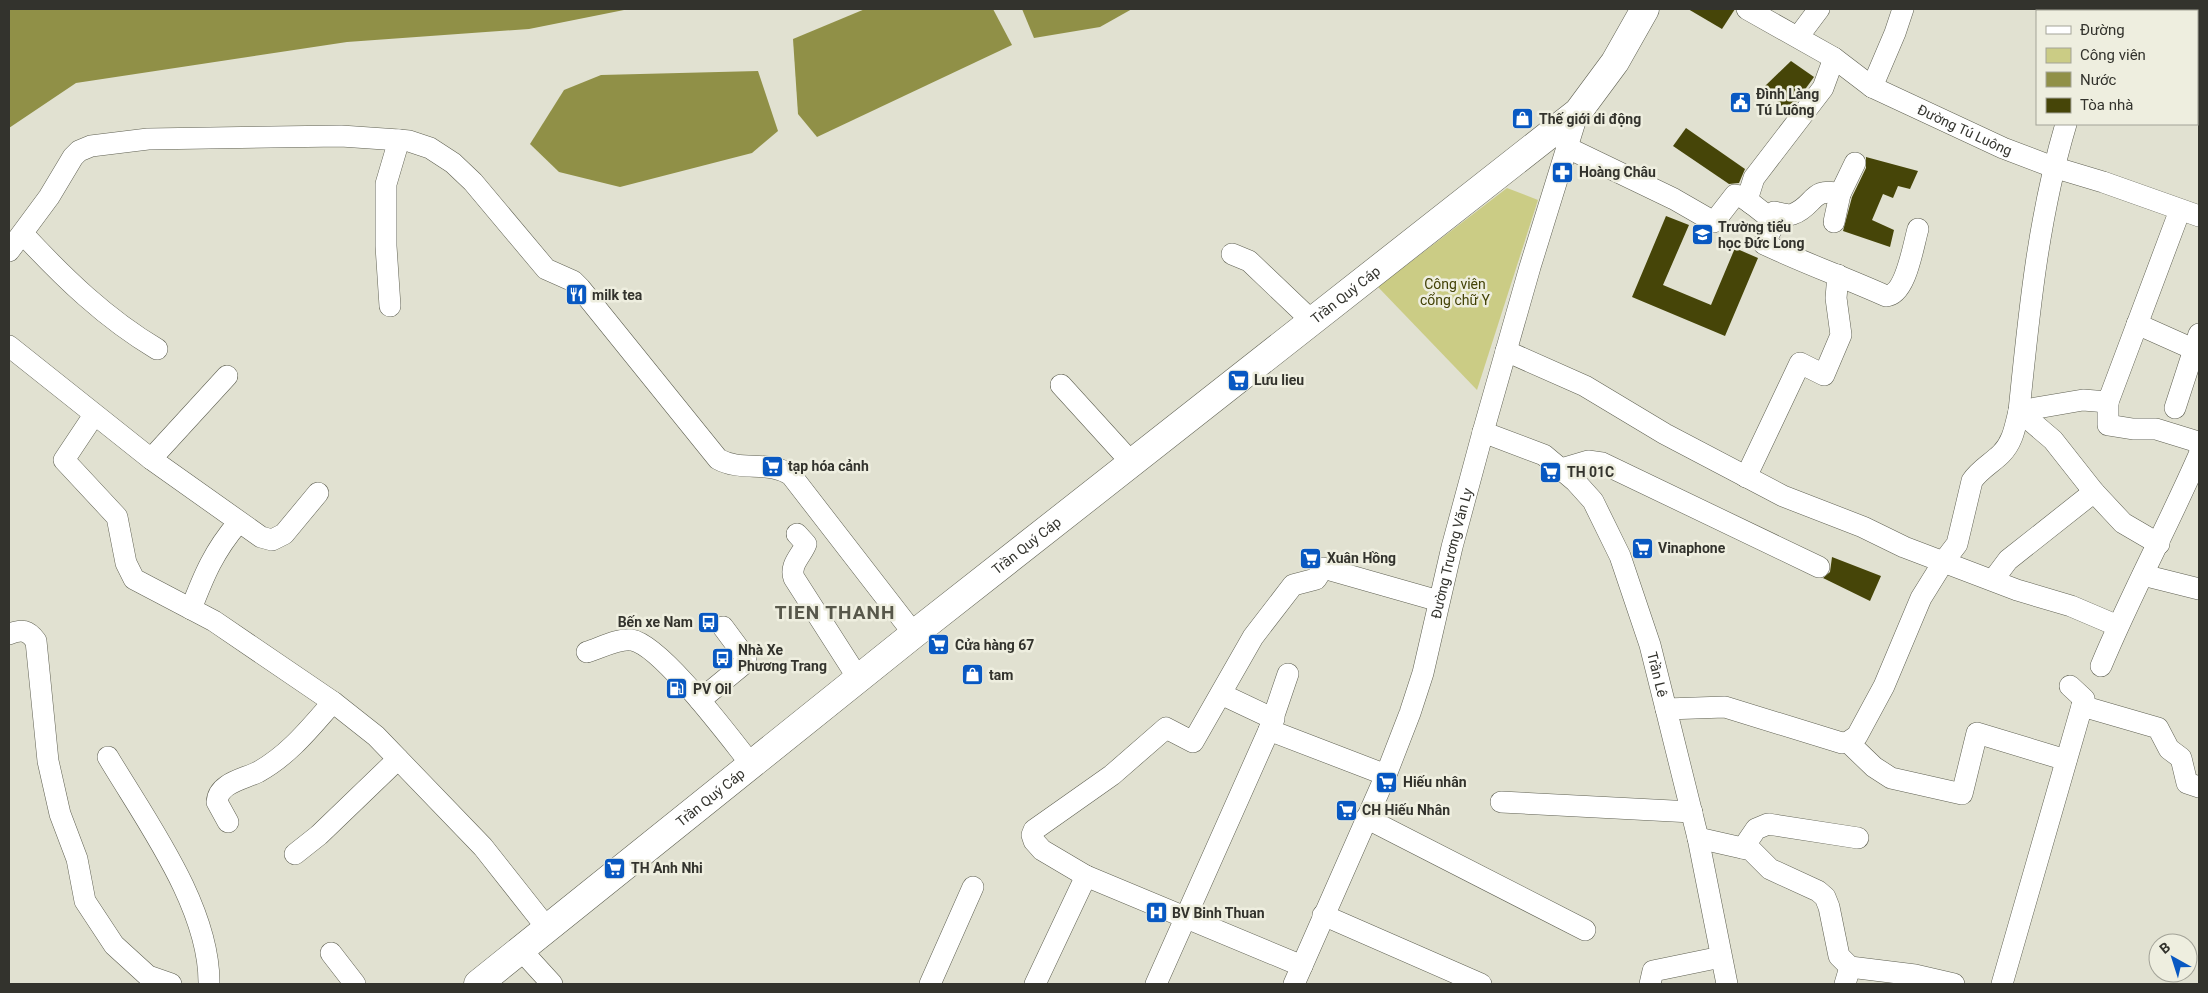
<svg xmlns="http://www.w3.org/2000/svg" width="2208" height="993" viewBox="0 0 2208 993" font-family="Roboto,sans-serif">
<rect width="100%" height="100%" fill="#e1e1d1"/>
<polygon fill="#cbcc85" points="1507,188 1538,200 1477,390 1378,287"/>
<g fill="#909047">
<polygon points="9,9 629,9 529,29 347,42 76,83 9,128"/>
<polygon points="865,9 993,9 1012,45 817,137 798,114 793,39"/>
<polygon points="1022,9 1132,9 1100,27 1034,38"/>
<polygon points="758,71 778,131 752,153 620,187 559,172 530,144 564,90 601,75"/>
</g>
<g fill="#464508">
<polygon points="1688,9 1735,9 1722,29"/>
<polygon points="1791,61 1814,77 1788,113 1764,87"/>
<polygon points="1686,128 1745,169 1739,183 1729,184 1673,146"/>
<polygon points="1866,157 1918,171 1910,189 1898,186 1893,198 1883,194 1872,220 1894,230 1890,247 1843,231 1852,197 1866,168"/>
<polygon points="1666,216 1689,225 1663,285 1711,305 1735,248 1758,258 1725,336 1632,297"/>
<polygon points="1832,557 1881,576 1870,601 1823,578 1830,572"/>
</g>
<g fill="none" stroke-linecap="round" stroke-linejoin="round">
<defs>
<g id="minor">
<path id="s1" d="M1747 9 1834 58 1872 87 1930 114 2003 148 2053 167 2103 182 2199 216"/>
<polyline points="2098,11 2099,9"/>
<polyline points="1798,37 1819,9"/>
<path d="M1834 58 1823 88 1754 178 1747 200 1775 222 1764 244C1804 263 1846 278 1886 296 1906 295 1913 246 1918 229"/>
<polyline points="1872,87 1895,33 1903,9"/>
<polyline points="1566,147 1674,199 1714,222 1735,195 1741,196 1752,204"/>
<path d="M1771 219 1774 212C1779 213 1788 216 1793 214 1815 206 1811 186 1840 194L1855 163"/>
<polyline points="1834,222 1840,194"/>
<path d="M23 234C64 278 105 318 157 349"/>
<path d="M9 251 49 197 73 157 79 151 91 146 148 139 341 136 399 140 409 141 430 148 453 163 473 182 546 269 573 281 580 288 718 459C741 472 769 460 791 475L914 634"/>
<polyline points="1232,254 1249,261 1312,321"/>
<polyline points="390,306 386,246 386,184 399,140"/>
<polyline points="2137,324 2193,349"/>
<polyline points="9,346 151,459 261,537 272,540 284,534 318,493"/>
<polyline points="1506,351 1585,386 1665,434 1783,496 1863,527 1904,547 2017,590 2071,606 2118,626"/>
<polyline points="1061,385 1131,462"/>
<polyline points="2108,402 2108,425 2133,429 2156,429 2195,441 2199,446"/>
<polyline points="2175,408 2199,334"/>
<polyline points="2019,411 2083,400 2108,402 2180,210"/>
<polyline points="2019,411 2053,440 2094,492 2123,523 2159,544"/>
<polyline points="94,415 64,460 117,517 126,563 134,579 214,621 333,702 376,736 483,847 547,928"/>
<path id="s2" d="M1483 432 1544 455 1575 481 1593 501 1620 556 1650 645 1666 709 1698 838 1727 984"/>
<polyline points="151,459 227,376"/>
<polyline points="1561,469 1588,461 1602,463 1819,567"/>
<polyline points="1746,477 1800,363 1824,375 1841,335 1836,298 1838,275"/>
<path d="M797 534 806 544C802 555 789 565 794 578L858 678"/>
<polyline points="2143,575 2199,589"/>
<polyline points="1993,580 2008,560 2094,492"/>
<path d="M191 609C204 575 214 551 238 523"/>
<path d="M9 634C22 629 28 630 36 641L48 761 60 814 77 859 85 901 114 945 148 976 171 984"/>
<path d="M587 652C600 648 619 638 632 640 662 646 730 738 751 764"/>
<path d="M2101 666C2131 594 2168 526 2199 455"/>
<polyline points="1221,694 1274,719"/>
<polyline points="700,700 745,663 746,658 743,654 723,627"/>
<polyline points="2082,706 2158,728 2169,749 2181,758 2187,783 2199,787"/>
<path d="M1666 709 1725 707 1842 743 1848 742 1857 736 1884 686 1921 598 1944 561 1957 544 1972 481C1979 470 1992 463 2001 454 2013 442 2015 427 2019 411 2029 313 2038 218 2066 124"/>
<polyline points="1269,730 1386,775"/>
<polyline points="1848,742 1874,767 1891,778 1962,794 1977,733 2066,760"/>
<path d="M108 757C146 821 210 907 209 984"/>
<polyline points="1501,802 1692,812"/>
<polyline points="1366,818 1585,930"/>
<path d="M228 822 217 802C218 783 244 779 258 772 289 755 310 728 333 702"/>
<polyline points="1698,838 1751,850 1770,869 1818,891 1825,897 1829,907 1839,956 1850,967 1915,975 1954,984"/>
<polyline points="1743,848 1756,829 1768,824 1858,838"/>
<polyline points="295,854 319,835 398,759"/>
<polyline points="1323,915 1481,984"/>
<polyline points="521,950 552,984"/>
<polyline points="331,953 355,984"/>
<polyline points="1302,966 1086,876 1042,850 1034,841 1032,835 1034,830 1112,775 1166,728 1193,742 1253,637 1293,585 1316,579 1323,568 1439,601"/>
<polyline points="930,984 973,887"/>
<polyline points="1035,984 1086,876"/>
<polyline points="1156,984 1269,730 1288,674"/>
<path id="s3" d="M1294 984 1386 775 1410 713 1423 673 1452 547 1483 432 1530 267 1578 112"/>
<polyline points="1650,984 1653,971 1721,957"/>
<polyline points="1845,984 1850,967"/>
<polyline points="2002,984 2084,699 2070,686"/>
</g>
<g id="major">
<path id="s4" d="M478 984 914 634 1578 112 1615 62 1645 9"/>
</g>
</defs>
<use href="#minor" stroke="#5f6052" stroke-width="22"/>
<use href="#major" stroke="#5f6052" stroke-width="29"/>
<use href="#minor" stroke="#fff" stroke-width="21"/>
<use href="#major" stroke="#fff" stroke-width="28"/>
</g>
<defs>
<symbol id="civic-square" viewBox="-11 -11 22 22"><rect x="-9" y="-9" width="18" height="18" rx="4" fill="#0858c2" stroke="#eeeedf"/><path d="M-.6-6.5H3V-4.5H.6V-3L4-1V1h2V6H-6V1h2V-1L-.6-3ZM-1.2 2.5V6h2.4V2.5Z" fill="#fff"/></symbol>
<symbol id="shop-square" viewBox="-11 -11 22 22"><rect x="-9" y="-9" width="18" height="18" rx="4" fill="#0858c2" stroke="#eeeedf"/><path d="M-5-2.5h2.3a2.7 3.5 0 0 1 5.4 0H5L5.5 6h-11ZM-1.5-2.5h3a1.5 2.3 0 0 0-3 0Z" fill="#fff"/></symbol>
<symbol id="pharmacy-square" viewBox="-11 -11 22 22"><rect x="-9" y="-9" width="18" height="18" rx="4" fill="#0858c2" stroke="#eeeedf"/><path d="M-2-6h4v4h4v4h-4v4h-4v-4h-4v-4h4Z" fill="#fff"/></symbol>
<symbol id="school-square" viewBox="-11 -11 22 22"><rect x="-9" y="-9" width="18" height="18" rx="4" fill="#0858c2" stroke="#eeeedf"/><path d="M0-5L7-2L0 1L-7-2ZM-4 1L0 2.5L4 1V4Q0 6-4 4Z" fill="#fff"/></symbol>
<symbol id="restaurant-square" viewBox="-11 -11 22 22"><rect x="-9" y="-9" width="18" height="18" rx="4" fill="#0858c2" stroke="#eeeedf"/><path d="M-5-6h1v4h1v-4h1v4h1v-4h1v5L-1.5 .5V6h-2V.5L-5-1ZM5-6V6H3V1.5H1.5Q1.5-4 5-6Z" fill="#fff"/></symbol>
<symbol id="supermarket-square" viewBox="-11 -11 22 22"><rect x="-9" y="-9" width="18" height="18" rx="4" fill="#0858c2" stroke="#eeeedf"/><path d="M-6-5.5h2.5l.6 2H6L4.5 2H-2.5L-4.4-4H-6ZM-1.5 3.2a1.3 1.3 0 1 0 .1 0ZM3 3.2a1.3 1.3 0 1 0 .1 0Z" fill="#fff"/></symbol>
<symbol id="bus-square" viewBox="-11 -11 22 22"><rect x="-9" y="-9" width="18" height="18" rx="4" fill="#0858c2" stroke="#eeeedf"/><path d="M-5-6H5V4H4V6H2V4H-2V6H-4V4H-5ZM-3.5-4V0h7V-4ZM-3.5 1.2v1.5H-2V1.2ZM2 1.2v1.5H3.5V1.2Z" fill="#fff"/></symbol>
<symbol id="fuel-square" viewBox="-11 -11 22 22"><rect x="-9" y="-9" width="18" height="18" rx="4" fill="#0858c2" stroke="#eeeedf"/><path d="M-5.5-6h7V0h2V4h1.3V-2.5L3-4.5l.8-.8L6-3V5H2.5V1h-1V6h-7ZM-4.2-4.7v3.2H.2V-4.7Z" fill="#fff"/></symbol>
<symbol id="hospital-square" viewBox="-11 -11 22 22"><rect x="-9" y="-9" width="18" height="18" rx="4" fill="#0858c2" stroke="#eeeedf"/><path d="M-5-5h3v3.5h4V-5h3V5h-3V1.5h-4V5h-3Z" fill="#fff"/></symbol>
</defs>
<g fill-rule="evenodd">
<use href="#civic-square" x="1728" y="90" width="25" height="25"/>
<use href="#shop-square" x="1510" y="106" width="25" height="25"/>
<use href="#pharmacy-square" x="1550" y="160" width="25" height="25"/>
<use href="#school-square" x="1690" y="222" width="25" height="25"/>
<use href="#restaurant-square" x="564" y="282" width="25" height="25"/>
<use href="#supermarket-square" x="1226" y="368" width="25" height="25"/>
<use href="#supermarket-square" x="760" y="454" width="25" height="25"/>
<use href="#supermarket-square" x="1538" y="460" width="25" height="25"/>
<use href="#supermarket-square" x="1630" y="536" width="25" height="25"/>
<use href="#supermarket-square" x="1298" y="546" width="25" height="25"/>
<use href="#bus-square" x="696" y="610" width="25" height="25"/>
<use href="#supermarket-square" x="926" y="632" width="25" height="25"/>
<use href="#bus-square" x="710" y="646" width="25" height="25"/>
<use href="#shop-square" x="960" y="662" width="25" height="25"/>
<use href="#fuel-square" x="664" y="676" width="25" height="25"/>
<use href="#supermarket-square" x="1374" y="770" width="25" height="25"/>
<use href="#supermarket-square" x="1334" y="798" width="25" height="25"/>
<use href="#supermarket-square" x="602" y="856" width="25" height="25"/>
<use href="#hospital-square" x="1144" y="900" width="25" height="25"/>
</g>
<g text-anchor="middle" stroke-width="5" stroke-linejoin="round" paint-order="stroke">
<g font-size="14" font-weight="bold" fill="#33332d" stroke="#eeeedf" text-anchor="start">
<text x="1756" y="99">Đình Làng<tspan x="1756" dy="16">Tú Luông</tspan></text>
<text x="1539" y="124">Thế giới di động</text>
<text x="1579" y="177">Hoàng Châu</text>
<text x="1718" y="232">Trường tiểu<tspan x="1718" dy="16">học Đức Long</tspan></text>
<text x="592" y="300">milk tea</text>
<text x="1254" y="385">Lưu lieu</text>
<text x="788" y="471">tạp hóa cảnh</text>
<text x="1567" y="477">TH 01C</text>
<text x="1658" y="553">Vinaphone</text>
<text x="1327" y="563">Xuân Hồng</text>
<text x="693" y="627" text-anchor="end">Bến xe Nam</text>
<text x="955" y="650">Cửa hàng 67</text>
<text x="738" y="655">Nhà Xe<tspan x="738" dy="16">Phương Trang</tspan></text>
<text x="989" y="680">tam</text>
<text x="693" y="694">PV Oil</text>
<text x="1403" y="787">Hiếu nhân</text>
<text x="1362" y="815">CH Hiếu Nhân</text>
<text x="631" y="873">TH Anh Nhi</text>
<text x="1172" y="918">BV Binh Thuan</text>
</g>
<g font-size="14" fill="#33332d" stroke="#eeeedf">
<text dy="5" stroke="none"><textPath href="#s1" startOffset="250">Đường Tú Luông</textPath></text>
<text dy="5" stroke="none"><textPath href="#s4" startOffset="1108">Trần Quý Cáp</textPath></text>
<text dy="5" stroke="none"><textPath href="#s4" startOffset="702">Trần Quý Cáp</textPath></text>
<text dy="5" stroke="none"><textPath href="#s3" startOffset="460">Đường Trương Văn Ly</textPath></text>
<text dy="5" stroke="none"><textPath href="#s2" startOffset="318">Trần Lê</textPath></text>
<text dy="5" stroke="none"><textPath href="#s4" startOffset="298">Trần Quý Cáp</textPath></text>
</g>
<g font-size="14" fill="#434206" stroke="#eeeedf">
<text x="1455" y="289">Công viên<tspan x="1455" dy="16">cổng chữ Y</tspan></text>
</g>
<g font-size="19" font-weight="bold" letter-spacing="1" fill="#57574a" stroke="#eeeedf">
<text x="835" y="619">TIEN THANH</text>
</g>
</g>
<rect width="2208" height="993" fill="none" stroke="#33332d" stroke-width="20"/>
<rect x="2036" y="10" width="162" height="115" fill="#eeeedf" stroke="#a3a398"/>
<rect x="2046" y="26" width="25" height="8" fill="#ffffff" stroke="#a3a398"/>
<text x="2080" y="35" font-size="15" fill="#33332d">Đường</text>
<rect x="2046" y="48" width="25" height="15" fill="#cbcc85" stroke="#a3a398"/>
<text x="2080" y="60" font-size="15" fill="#33332d">Công viên</text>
<rect x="2046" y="72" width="25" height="15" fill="#909047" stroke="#a3a398"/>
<text x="2080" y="85" font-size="15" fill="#33332d">Nước</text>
<rect x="2046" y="98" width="25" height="15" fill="#464508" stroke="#a3a398"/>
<text x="2080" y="110" font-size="15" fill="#33332d">Tòa nhà</text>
<g transform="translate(2173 958) rotate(321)"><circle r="24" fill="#eeeedf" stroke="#a3a398"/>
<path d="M0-4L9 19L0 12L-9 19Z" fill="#0858c2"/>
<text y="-8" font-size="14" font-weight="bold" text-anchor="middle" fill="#33332d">B</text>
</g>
</svg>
